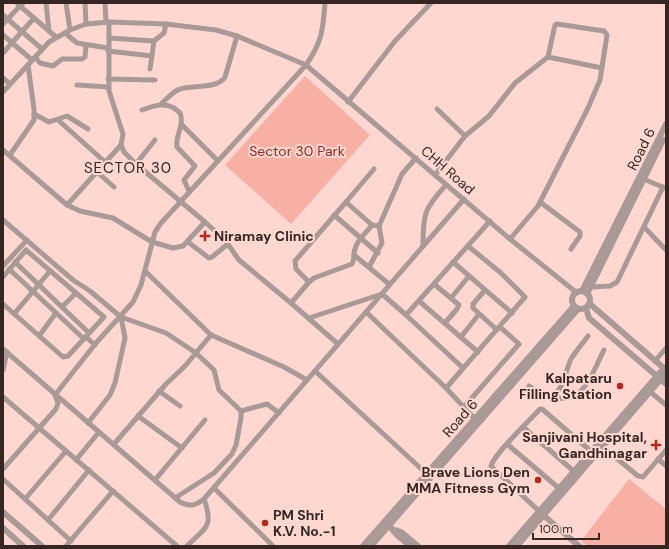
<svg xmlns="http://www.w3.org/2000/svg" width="669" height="549" viewBox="0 0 669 549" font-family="'DM Sans',sans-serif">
<rect width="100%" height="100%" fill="#fed7d0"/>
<g fill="#f8b0a4">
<polygon points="305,76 370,135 291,224 225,165"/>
<polygon points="629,479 666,509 666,546 588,546 581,541"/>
</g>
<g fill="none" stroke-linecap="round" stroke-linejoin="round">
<g stroke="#aa9a97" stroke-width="5">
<polyline points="17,3 20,6 23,3"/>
<polyline points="46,3 49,31"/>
<polyline points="66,3 70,30"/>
<polyline points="85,3 86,24"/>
<polyline points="105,3 106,22"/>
<polyline points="3,15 42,49"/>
<polyline points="3,24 20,6 56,37"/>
<polyline points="65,33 77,43 108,48"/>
<polyline points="3,35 32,60"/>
<polyline points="109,38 154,41 164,33 166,24"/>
<polyline points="108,51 152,56"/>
<polyline points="3,53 34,18"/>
<polyline points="35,57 40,63 53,66 62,59 82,59 85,57 86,45"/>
<polyline points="548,57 602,68"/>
<polyline points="150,69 154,41"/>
<polyline points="3,78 10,84"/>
<polyline points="108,79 155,80"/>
<polyline points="77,85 108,87"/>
<polyline points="3,92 49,42 70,30 86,24 109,22 166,24 216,30 237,36 306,65 510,239 577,293"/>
<polyline points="348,102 395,41 431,3"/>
<path d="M161 104C166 100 173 91 180 89 192 85 218 89 225 77L237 36"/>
<path d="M142 110C155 105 169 101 180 113 185 125 175 135 177 147L195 166 184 180 189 191"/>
<polyline points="34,114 49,122 67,116 88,129"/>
<polyline points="58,120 105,162"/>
<polyline points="182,125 217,160"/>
<polyline points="465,136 489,116 515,83 548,57 555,25 557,24 604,31 607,35 600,80 588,108 538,206 510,239"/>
<polyline points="121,145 124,152 136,164 205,222 225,240 239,260 291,303"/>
<polyline points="3,150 67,205 80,211 113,218 152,242 173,248 183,246 205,222"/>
<polyline points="10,155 34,120 34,109 28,65"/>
<polyline points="136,164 155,140"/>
<polyline points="96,171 114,187"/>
<polyline points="435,175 465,136 437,109"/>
<polyline points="641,178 665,188"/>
<polyline points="346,202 374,169"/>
<polyline points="540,202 580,232 580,236 571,249"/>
<polyline points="67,205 121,145 123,134 109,91 109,22"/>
<polyline points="334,215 378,253"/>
<polyline points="3,220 73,280 90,291 121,317 166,333 196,353 214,370 219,390 241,411 241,418 236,445 232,454 214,473 175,498"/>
<polyline points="644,227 666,250"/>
<polyline points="188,242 209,258 212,257 228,244"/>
<path d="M423 246C423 214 424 209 446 185"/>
<polyline points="354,255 389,284"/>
<polyline points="15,262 89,333"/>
<polyline points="453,262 512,313"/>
<polyline points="3,266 27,240"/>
<polyline points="369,267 382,243 379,226"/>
<polyline points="9,269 84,339"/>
<polyline points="145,271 211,335 284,367 307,380"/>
<polyline points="3,277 26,250 104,317 68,356 63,357 3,304"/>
<path d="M309 282 314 278 352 264C355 259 353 254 355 249 357 240 367 232 372 225"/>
<polyline points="434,284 459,305 457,309 445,323"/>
<polyline points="591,287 610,286 617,282 663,187"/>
<polyline points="485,290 473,304 473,308 497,330"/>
<polyline points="451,298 469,276"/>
<polyline points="419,301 478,352"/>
<polyline points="62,307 76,293"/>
<polyline points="366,312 446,388 475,419"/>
<polyline points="14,314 50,271"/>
<polyline points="406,315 463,368"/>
<polyline points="309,318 382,294 406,315 490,221"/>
<polyline points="39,336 56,313"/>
<polyline points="86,337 95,345"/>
<polyline points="461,337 479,314"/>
<polyline points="338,344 291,303 309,282 296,269 295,261 346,202 372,225 379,226 402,174 416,158"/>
<path d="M3 349 180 502C190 507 195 506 204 499L464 199"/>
<polyline points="655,361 666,348"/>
<polyline points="3,370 7,352"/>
<polyline points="315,371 429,476"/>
<path d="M529 386 546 397C564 396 565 371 571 359 576 351 582 344 588 336"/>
<polyline points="446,388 525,297 501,273 468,246"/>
<polyline points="648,390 666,405"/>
<polyline points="159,391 180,406"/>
<path d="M551 396C583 408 592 373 604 350"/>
<polyline points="3,397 177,546"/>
<polyline points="464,407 519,344 500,327"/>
<polyline points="241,411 267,404 279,413"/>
<polyline points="138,416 182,448"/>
<polyline points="88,423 110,395 115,383 125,338 121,317"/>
<polyline points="523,427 577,474"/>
<polyline points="114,444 166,384 185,366 211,335"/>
<polyline points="507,444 561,490"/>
<polyline points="603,447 638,476 643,477 666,450"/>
<polyline points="658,459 666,466"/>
<polyline points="76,460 99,432"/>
<path d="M3 469 56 409 58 403 55 395 96 343 133 302 141 285 155 232 161 223 306 65C322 42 323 30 325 3"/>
<polyline points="3,479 71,541"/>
<polyline points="155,480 205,420"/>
<polyline points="214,488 273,546"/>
<polyline points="25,499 66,451"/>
<path d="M541 513 491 466C494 454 530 420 540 409H542L593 453"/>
<polyline points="48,520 89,470"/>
<polyline points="66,546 113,491"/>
<path d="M187 546C206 527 214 527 204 499"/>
</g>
<g stroke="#aa9a97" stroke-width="6">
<polyline points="582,291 666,124"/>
<circle cx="581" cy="300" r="9"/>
<polyline points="587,294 663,140"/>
<polyline points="590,304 666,370"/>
<polyline points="586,308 589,318 666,384"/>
<polyline points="3,512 42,546"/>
<polyline points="543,515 579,546"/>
<polyline points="387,523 397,535 410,546"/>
<polyline points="3,528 23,546"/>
<polyline points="395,530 401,532 418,546"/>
<polyline points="363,546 574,306"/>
<polyline points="371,546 578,309"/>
<polyline points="509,546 664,368"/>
<polyline points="517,546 666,373"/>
</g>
</g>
<g fill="#b6281b" stroke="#fed7d0" stroke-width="1.5">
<path d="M203 230h4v4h4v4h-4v4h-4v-4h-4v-4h4z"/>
<circle cx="620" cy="386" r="4"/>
<path d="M654 439h4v4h4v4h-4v4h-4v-4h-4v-4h4z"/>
<circle cx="538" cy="480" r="4"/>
<circle cx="265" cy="523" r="4"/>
</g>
<g text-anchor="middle" stroke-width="4" stroke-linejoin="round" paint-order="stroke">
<g font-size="14" fill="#352624" stroke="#fed7d0">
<text transform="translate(641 149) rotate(-64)" y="5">Road 6</text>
<text transform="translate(448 170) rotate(41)" y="5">CHH Road</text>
<text transform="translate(460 418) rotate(-49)" y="5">Road 6</text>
</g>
<g font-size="14" fill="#94291e" stroke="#fed7d0">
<text x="297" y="156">Sector 30 Park</text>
</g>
<g font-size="14" font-weight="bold" fill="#352624" stroke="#fed7d0" text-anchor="end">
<text x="214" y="241" text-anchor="start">Niramay Clinic</text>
<text x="612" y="383">Kalpataru<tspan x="612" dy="16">Filling Station</tspan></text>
<text x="647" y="442">Sanjivani Hospital,<tspan x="647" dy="16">Gandhinagar</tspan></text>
<text x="530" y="477">Brave Lions Den<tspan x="530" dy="16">MMA Fitness Gym</tspan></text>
<text x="273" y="520" text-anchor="start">PM Shri<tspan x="273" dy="16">K.V. No.-1</tspan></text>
</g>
<g font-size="15" letter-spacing="1" fill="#352624" stroke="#fed7d0">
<text x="128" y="173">SECTOR 30</text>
</g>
</g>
<rect width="669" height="549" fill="none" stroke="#352624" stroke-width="8"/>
<path d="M533 533v6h66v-6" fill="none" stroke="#352624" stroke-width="2"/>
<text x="539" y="533" font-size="12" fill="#352624" stroke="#fed7d0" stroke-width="3" paint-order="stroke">100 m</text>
</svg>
